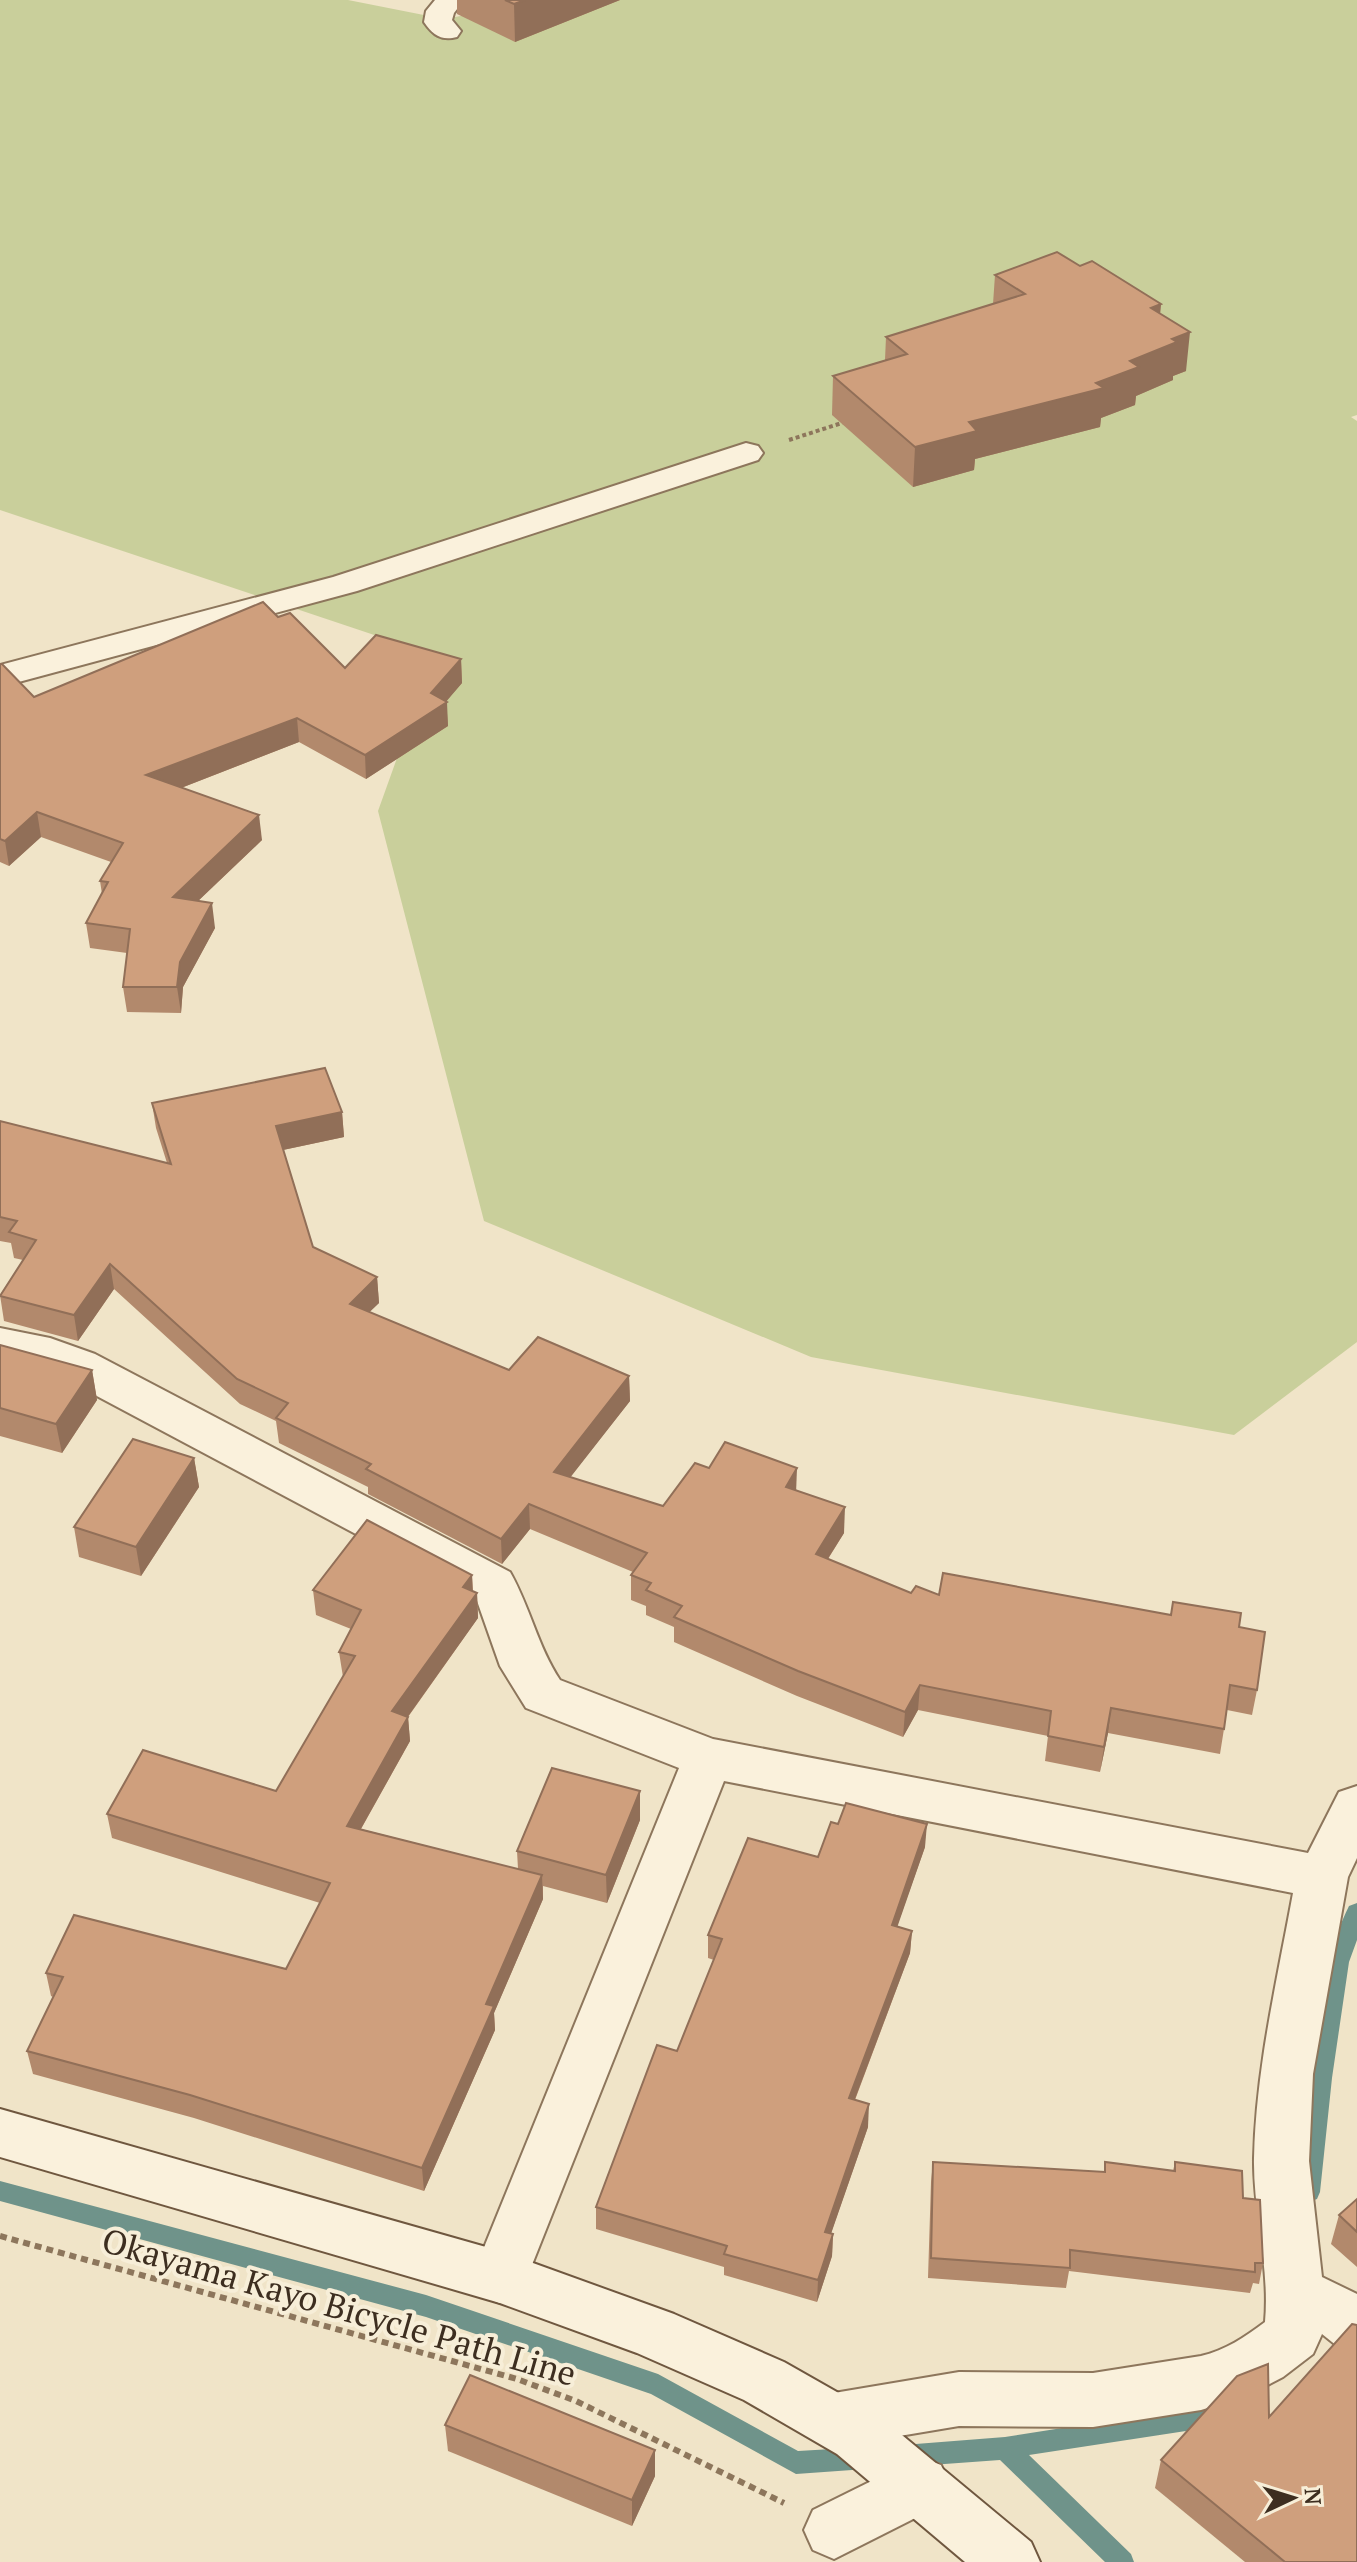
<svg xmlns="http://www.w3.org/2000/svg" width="1357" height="2562" viewBox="0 0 1357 2562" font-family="'PT Serif',serif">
<rect width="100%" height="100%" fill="#f0e4c8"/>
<polygon fill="#c9cf9b" points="0,0 348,0 444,19 548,0 1357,0 1357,415 1351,417 1357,421 1357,1342 1234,1435 811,1357 484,1221 378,811 434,655 0,510"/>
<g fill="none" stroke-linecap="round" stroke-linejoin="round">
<g fill="#6f938a" fill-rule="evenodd">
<path d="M1357 1903V1940L1349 1962 1332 2078 1320 2192 1317 2199 1309 2202 1301 2199 1298 2192C1307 2105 1311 1983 1349 1906Z"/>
<polygon points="0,2181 426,2295 658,2374 798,2451 866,2447 874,2450 878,2458 874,2466 866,2469 796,2474 651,2394 426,2317 0,2201"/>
<polygon points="1221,2400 1229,2403 1233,2411 1229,2419 1212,2427 1029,2455 1131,2554 1134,2562 1105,2562 1000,2460 903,2467 895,2464 891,2456 895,2448 903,2445 1005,2437 1209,2405"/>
</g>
<defs>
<g id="street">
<path d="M435 0H464L454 13 452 20 461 31 457 37C441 41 433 35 424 22L426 11Z"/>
<polygon points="746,443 758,446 763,453 758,460 357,591 0,687 0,665 333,577"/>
<path d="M0 1328 50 1338 95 1354 510 1572C530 1607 538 1647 560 1680L713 1739 1308 1853 1339 1792 1357 1786V1858L1348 1877 1313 2074 1309 2161 1322 2277 1357 2294V2353L1337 2346 1322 2334 1313 2354 1283 2377 1247 2396 1201 2410 1093 2427 959 2426 834 2447 813 2439 805 2420 813 2401 834 2393 959 2372 1093 2373 1201 2356C1226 2350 1245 2337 1265 2322 1270 2267 1253 2213 1254 2158 1256 2068 1277 1981 1293 1893L724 1781 520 2295 500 2303 480 2295 472 2277 679 1768 526 1708 500 1666 476 1598 63 1378 41 1368 0 1360Z"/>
<polygon points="920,2457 941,2465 950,2485 941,2505 834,2559 813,2550 804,2530 813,2510"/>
</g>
<polygon id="secondary" points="0,2109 500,2251 674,2314 784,2362 879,2416 1031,2542 1040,2562 965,2562 837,2454 744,2400 637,2353 500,2303 0,2157"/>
</defs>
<use href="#street" stroke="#8d765c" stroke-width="4"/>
<use href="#secondary" stroke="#6f573f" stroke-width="4"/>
<polyline stroke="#8d765c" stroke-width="4" stroke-dasharray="4 3" stroke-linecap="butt" points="789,440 848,421"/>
<polyline stroke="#8d765c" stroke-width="6" stroke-dasharray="7 5" stroke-linecap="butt" points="0,2236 517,2379 576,2401 784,2503"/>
<use href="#street" fill="#faf1dc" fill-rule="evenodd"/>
<use href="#secondary" fill="#faf1dc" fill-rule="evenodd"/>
</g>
<g fill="#b2896c">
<polygon points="457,0 620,0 515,42 457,14"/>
<polygon points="1080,266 1161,304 1160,314 1186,371 1173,376 1173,380 1136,396 1135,405 1101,418 1100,427 975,459 974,470 913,487 832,415 833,376 885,360 886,337 993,304 995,275"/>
<polygon points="278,617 345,668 461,659 462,683 446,701 448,726 366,779 299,742 181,788 262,840 198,901 215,928 183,987 181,1013 127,1012 123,987 127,953 90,948 86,923 102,894 100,881 111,862 41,837 9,866 0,862 0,664 34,697"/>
<polygon points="152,1103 342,1112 344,1137 283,1150 313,1247 377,1277 379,1303 369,1312 509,1370 629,1376 630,1401 570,1477 663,1506 709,1468 797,1490 844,1533 828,1559 911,1593 939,1595 1239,1627 1257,1690 1252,1715 1227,1710 1220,1754 1108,1733 1100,1772 1045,1761 1048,1736 918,1710 903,1737 797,1696 674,1642 674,1627 646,1615 646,1606 631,1600 631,1575 633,1572 530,1529 502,1564 368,1494 368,1487 279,1443 276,1421 240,1404 114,1289 78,1341 4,1321 0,1295 23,1260 14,1258 11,1243 0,1241 0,1121 167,1163 156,1128"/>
<polygon points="0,1345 92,1370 97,1400 62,1453 0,1436"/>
<polygon points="194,1458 199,1487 141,1576 79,1557 74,1527"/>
<polygon points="472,1575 473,1592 477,1593 478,1618 408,1717 410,1741 361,1829 518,1869 517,1851 640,1791 640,1820 607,1903 543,1886 543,1899 494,2013 495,2030 424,2191 194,2118 33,2074 27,2051 53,1997 51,1996 46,1973 286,1969 320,1903 112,1838 107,1814 276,1791 343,1677 339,1652 351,1629 316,1615 313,1590"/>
<polygon points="925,1847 897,1926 912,1931 910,1953 855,2100 868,2127 831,2233 833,2234 832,2256 817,2302 724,2275 724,2267 596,2229 596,2207 677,2051 714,1960 708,1958 708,1935 818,1857"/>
<polygon points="933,2162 1104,2172 1105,2162 1173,2171 1175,2162 1243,2198 1263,2263 1259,2284 1253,2283 1250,2293 1069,2271 1066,2288 928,2278 931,2182"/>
<polygon points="1357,2199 1357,2267 1331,2244 1339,2215"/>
<polygon points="1269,2417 1357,2562 1245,2562 1155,2488 1161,2460"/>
<polygon points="445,2425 655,2476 632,2526 448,2451"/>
</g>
<g fill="#916f58">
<polygon points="525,0 620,0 515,42 514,4"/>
<polygon points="1161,304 1157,343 1151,308"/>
<polygon points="1190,332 1186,371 1173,376 1173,380 1136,396 1135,405 1101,418 1100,427 975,459 974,470 913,487 915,447 969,422 1096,383 1130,361 1172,339"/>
<polygon points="461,659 462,683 445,703 447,702 448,726 366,779 365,755 431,693"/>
<polygon points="297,718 299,742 150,800 146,775"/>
<polygon points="37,812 41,837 9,866 5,841"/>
<polygon points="259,815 262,840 176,922 173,897"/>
<polygon points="212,903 215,928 183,987 181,1013 177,987 180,962"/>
<polygon points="342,1112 344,1137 278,1151 276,1126"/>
<polygon points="110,1264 114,1289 78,1341 74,1315"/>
<polygon points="377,1277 379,1303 352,1329 350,1304"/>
<polygon points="92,1370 97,1400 62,1453 56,1424"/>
<polygon points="629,1376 630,1401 555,1497 554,1472"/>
<polygon points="194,1458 199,1487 141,1576 136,1547"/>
<polygon points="797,1468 796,1494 786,1487"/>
<polygon points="529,1504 530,1529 502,1564 501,1539"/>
<polygon points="845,1507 844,1533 815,1579 816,1554"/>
<polygon points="472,1575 473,1598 477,1593 478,1618 394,1736 392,1711 463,1587"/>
<polygon points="920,1685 918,1710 903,1737 905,1712"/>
<polygon points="1111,1708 1108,1733 1100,1772 1104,1747"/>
<polygon points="408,1717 410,1741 349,1850 347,1826"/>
<polygon points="640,1791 640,1820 607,1903 606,1875"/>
<polygon points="927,1824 925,1847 890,1948 892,1925"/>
<polygon points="542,1875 543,1899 494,2013 495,2030 424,2191 422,2168 486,2004"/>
<polygon points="912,1931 910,1953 847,2120 849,2098"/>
<polygon points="869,2104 868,2127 824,2254 825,2232"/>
<polygon points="833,2234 832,2256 817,2302 818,2280"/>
<polygon points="655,2450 655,2476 632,2526 632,2500"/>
</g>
<g fill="#cf9f7d" stroke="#916f58" stroke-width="2">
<polygon points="505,0 525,0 514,4"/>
<polygon points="1057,252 1080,266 1092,261 1161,304 1151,308 1190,332 1172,339 1177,342 1130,361 1139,367 1096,383 1104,388 969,422 977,431 915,447 833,376 907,354 886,337 1025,294 995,275"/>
<polygon points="263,602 278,617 290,613 345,668 376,635 461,659 431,693 447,702 365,755 297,718 146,775 259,815 173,897 212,903 180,962 177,987 123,987 130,929 86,923 108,882 100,881 123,843 37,812 5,841 0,839 0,664 2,664 34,697"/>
<polygon points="325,1068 342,1112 276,1126 313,1247 377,1277 350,1304 509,1370 538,1337 629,1376 554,1472 663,1506 695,1463 709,1468 725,1442 797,1468 786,1487 845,1507 816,1554 911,1593 916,1586 939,1595 943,1573 1171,1615 1173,1602 1241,1613 1239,1627 1265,1632 1257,1690 1230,1685 1224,1729 1111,1708 1104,1747 1048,1736 1051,1711 920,1685 905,1712 798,1671 674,1617 682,1606 646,1590 651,1583 631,1575 647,1553 529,1504 501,1539 366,1469 371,1464 276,1418 288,1403 237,1379 110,1264 74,1315 0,1296 36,1240 9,1232 17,1221 0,1217 0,1121 171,1164 152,1103"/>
<polygon points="0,1345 92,1370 56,1424 0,1408"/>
<polygon points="133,1439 194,1458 136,1547 74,1527"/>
<polygon points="367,1520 472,1575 463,1587 477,1593 392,1711 408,1717 347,1826 542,1875 486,2004 494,2006 422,2168 190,2095 27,2051 63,1977 46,1973 74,1915 286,1969 330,1883 107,1814 143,1750 276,1791 355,1656 339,1652 361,1610 313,1590"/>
<polygon points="552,1768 640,1791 606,1875 517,1851"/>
<polygon points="846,1803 927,1824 892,1925 912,1931 849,2098 869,2104 825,2232 833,2234 818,2280 724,2254 727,2246 596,2207 657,2045 677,2051 722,1939 708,1935 748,1838 818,1857 831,1822 838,1824"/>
<polygon points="933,2162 1105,2172 1105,2162 1175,2171 1175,2162 1242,2171 1243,2198 1260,2200 1263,2263 1255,2263 1255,2272 1070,2250 1070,2268 931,2258"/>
<polygon points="1357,2199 1357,2232 1339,2215"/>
<polygon points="1352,2324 1357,2325 1357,2562 1285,2562 1161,2460 1237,2376 1268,2364 1269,2417"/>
<polygon points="470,2375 655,2450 632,2500 445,2425"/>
</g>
<g text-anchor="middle" stroke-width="8" stroke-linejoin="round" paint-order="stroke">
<g font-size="34" fill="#3d2e20" stroke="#f7eed8">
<text transform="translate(339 2307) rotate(16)" y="12">Okayama Kayo Bicycle Path Line</text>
</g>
</g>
<g transform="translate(1293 2498) rotate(86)" stroke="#f7eed8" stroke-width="6" paint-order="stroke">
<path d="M0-6L14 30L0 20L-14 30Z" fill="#3d2e20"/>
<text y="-12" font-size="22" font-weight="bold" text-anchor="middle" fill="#3d2e20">N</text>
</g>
</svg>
